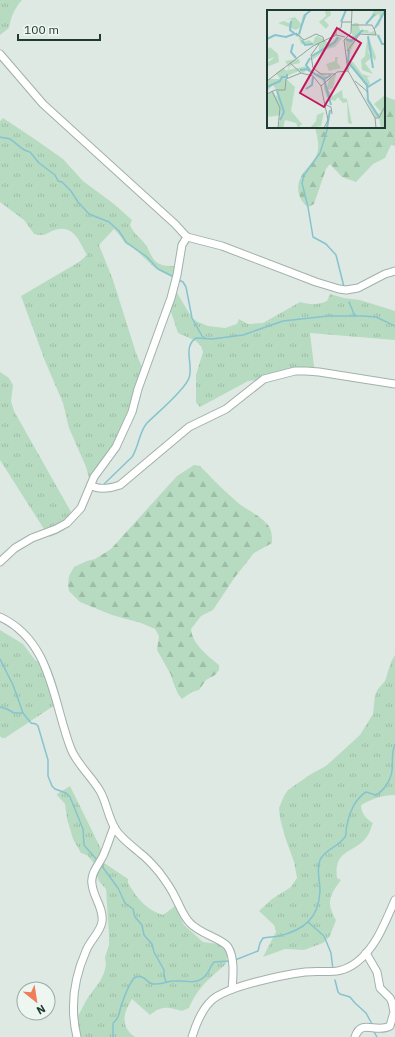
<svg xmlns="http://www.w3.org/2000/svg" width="395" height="1037" viewBox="0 0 395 1037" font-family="'IBM Plex Sans',sans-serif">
<defs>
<pattern id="grass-tufts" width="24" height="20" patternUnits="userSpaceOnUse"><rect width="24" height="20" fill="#b7dbc1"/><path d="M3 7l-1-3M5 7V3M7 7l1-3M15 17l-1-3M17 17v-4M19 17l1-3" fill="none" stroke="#9dbda6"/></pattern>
<pattern id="forest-firs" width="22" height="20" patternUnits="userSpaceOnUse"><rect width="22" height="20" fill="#b7dbc1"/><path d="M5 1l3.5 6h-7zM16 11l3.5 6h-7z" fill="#9dbda6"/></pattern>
</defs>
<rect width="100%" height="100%" fill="#dee9e4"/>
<g fill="url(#grass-tufts)">
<path d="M0 0H22C14 9 11 17 9 28L0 35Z"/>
<path d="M3 118 36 140 63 159 83 181 114 204 132 220 130 225C133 233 140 237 145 244 150 250 152 262 160 264 166 267 173 265 179 267L177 280 155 268 137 251 125 243 121 237 114 229 99 245 113 280 136 353 144 372 130 419 91 485 86 467 69 428 63 403 45 361 21 296 79 262 87 255C79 241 73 222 52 231 45 235 42 236 34 234L24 220 0 202V121Z"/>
<path d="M176 291 192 318 198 322 208 326 225 328 237 324 239 319 248 324 263 323 300 302C311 305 317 305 327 301L330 294 344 298 360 300 395 311V340L310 333 315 374 304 373 260 380 248 381 200 407 196 402V375L203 352 201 346 196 341 178 333 171 312 167 310Z"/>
<path d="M0 372 9 378 13 385 11 401 14 411 75 519C68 528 60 534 49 537L0 460Z"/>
<polygon points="0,630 23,644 35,660 40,663 55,705 5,738 2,738 0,736"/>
<path d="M395 655V795C382 795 372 799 361 805 362 814 365 818 373 823 371 827 370 832 368 835 356 854 333 848 337 878L341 880C329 896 326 903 336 920L330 936 323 943 304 950 285 949 263 957 276 932 274 925 259 911 272 899 291 887 297 878 294 862 285 837 280 818 279 808 284 796 288 790 311 774 326 766 360 735 373 714 375 695 378 689 385 681 391 662Z"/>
<path d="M70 786 103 853 100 860 128 879V883C137 898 146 910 163 915L175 906 184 925 203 942 218 944 229 943 226 964C209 979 198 987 189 1008L182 1011C168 1007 162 1005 150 1015L132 999C123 1013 120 1026 135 1037H75L76 1017 79 1014 87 999 100 981 104 973 106 965 105 957 109 945V935L106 889 99 881 97 876 98 868 87 855 81 853 73 839 67 819 65 804 57 795V794Z"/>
</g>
<g fill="url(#forest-firs)">
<path d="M384 96 395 100V146L391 145 385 158 373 164 356 182 342 177 330 164 326 169 314 204 308 207C299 201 295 187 301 177 305 168 313 164 317 154 320 145 317 137 315 127H384Z"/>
<path d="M194 465 200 466C212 478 223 490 236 501 246 510 260 515 268 525 272 531 272 536 272 543L254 553 235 577 213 610 201 616 191 629C192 644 208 656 219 665V670L215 675 206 680 199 690 192 692 182 699 178 694 173 682 171 675 157 650 159 636 155 629 141 623 112 615 80 602 69 591 68 585 69 576 74 567 87 561 95 559 111 549 177 476Z"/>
</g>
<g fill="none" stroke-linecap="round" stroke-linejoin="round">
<g stroke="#87c3ce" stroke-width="1.5">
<polyline points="328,127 320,153 304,175 302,183 308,207 313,237 326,244 336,255 344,287"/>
<path d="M0 137C3 138 8 138 10 139 17 143 22 151 30 152L39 163 55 175 58 181 62 182 71 191 78 202 89 214 109 222 119 231 126 242 147 257 158 269 174 277"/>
<polyline points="179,280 183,282 186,287 192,318 202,336 205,338"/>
<polyline points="349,302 355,316"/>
<path d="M102 486 132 457C139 446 139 432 147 423 157 413 185 390 189 378 194 366 182 347 196 338L212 339 243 335 283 321 328 316H364L376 317 395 326"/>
<polyline points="0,659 13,685 23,713"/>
<polyline points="0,707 7,709 14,713 23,713 31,723 36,724 38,726 48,760 48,776 52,786 55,789 66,793 70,797 83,829 84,845 97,860"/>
<polyline points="101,865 118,888 125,903 133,909 135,917 142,925 144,935 152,944 154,952 164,970 164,975 166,982"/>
<polyline points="308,922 324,936 331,953 333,970"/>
<path d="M235 960 258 951 260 943 263 938C268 937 274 937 279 936 304 930 319 918 320 891 320 880 316 870 320 860 325 848 342 846 346 835 346 832 346 828 347 825 349 813 355 799 366 792L376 795C384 791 391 779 392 771 393 761 391 753 395 744"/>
<polyline points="335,980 338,992 340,994 350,997 355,1003 366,1013 372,1024"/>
<polyline points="373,1030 377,1037"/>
<path d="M113 1037V1023C119 1018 119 1014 121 1006 124 997 128 986 134 978 146 973 145 983 153 984 160 985 168 981 174 981 186 980 197 986 206 975 210 971 210 966 214 962L230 961"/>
</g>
<defs>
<g id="minor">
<polyline points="0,54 43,104 175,224 187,237 182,245 177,275 171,298 138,389 132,412 116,447 94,477 81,508 67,523 56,529 32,538 15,548 0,562"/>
<polyline points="187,237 222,246 316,282 339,289 346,290 358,288 385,274 395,271"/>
<path d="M91 485C99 491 111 488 120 485L189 427 226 409 264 379 295 371H306L319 372 395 384"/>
<path d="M0 617C52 641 53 703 71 749 77 764 91 776 100 791 107 803 108 818 116 830 122 839 131 845 140 853 147 858 153 865 159 872 165 880 171 888 175 897 180 906 183 916 190 923 200 934 223 939 228 947 235 958 233 977 232 989"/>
<path d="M77 1037C70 1008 74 978 86 951 90 940 100 933 102 922 104 908 93 897 92 884 90 874 99 864 103 856 107 847 110 837 114 827"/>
<path d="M192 1037C196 1024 202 1009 212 1000 228 986 283 975 305 972 326 970 339 976 357 962 377 946 385 922 395 900"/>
<path d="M355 1037C361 1018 376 1034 390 1026L394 1012 392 1002 390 998 380 988 377 972 366 953"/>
</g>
</defs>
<use href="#minor" stroke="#a1b1ab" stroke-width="9"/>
<use href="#minor" stroke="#fff" stroke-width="7"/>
</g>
<g transform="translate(267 10)">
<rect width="118" height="118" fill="#dee9e4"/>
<path d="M41 2 35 16 33 25 36 32 42 30 46 33 48 27 51 26 63 34 70 27 75 28 68 37 60 39 45 50V45L52 41V35L34 34 31 25 33 17 29 20 11 13 17 11 24 14V9L18 10 28 7 34 14 36 5ZM87 13H91L93 20H101L102 23 107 21 113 27V31L109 25 93 22 81 46 78 29H86L84 17ZM99 37 104 48 98 53 106 64 95 60 94 50 98 46ZM32 49 33 53 24 55 21 60 40 56 50 65 51 62 59 65 58 72 39 59 37 63 32 61 17 67 28 77 24 101 35 114 31 118 29 113 18 110 16 118H11L14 105 2 107 0 104V84L5 81 10 87 12 84 6 75 0 81V69H13L9 63 16 58 20 61 22 57 18 51ZM79 51 86 52 95 64 104 67H100L103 73 101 78 84 57 81 60ZM69 64 66 78 61 80 66 86 75 80 76 89 73 87 75 92 71 87 68 91 61 89 57 79V75L60 78 62 69ZM118 85V118H114L112 108 108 107 97 86 111 104 114 102 107 94Z" fill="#b7dbc1"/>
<path d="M63 0 64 5 57 10 62 15 59 19 52 12 59 6 58 1ZM107 0H118L112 16H108L113 9 112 4 103 9ZM101 26 109 47 108 51 99 37ZM3 37 11 44 12 52 0 57V53L8 47 0 50V40ZM68 47H71L70 52 74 58 62 61 59 54 68 51ZM71 87 80 89 85 114 81 113 80 92 76 93ZM57 102 54 116 43 118 49 111 50 105Z" fill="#b7dbc1"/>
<path fill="none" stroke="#87c3ce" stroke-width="2" d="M24 11 23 20 31 26M74 12 79 0M99 14 108 4M108 18 118 1M32 24 38 5 44 0M111 25 115 34H118M101 26 106 58M0 29 8 25 19 27 27 24M79 29 84 31 96 20M35 30 38 35 46 34M26 34 24 42 29 48M45 46 68 32 71 27M81 52 100 75 101 90 112 107M81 52 82 40M39 59 57 69 64 65M33 60 42 59 39 55 43 48M57 69 64 95M0 77 13 71 15 67H20V64M101 77 114 69M39 79 45 75 46 67M10 81 17 102 13 110M60 118 63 100"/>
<path fill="none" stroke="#92a39d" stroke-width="1" d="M84 15H105L107 19M29 23 37 30 49 24 56 27 57 32M69 25V19L74 18 75 12H84M52 34 44 45 46 58 54 64H69M80 41 93 24 109 25 107 18M23 53 34 63 46 66 54 76M81 61 108 108 109 118M0 71 46 36 69 25 78 27M88 71 101 82M5 81 13 98 11 118M0 84 8 80H18L19 69 34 63M59 95 64 97 65 104M108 108H112L118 96M57 118 61 110 54 76 70 62 81 61 77 30 84 23 85 0"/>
<path fill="#c2185b" fill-opacity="0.15" stroke="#c2185b" stroke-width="2" d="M70 18 94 33 57 97 33 83Z"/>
<rect width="118" height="118" fill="none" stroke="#203932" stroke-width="2"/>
</g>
<g transform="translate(36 1001) rotate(150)"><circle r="19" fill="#eef6f2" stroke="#9caaa5"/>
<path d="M0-3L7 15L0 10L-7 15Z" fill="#ee7d58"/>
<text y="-6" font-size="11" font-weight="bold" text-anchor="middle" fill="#203932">N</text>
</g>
<path d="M18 34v6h82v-6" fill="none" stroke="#203932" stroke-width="2"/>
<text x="24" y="34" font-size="12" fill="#203932" stroke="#eef6f2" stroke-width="3" paint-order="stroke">100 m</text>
</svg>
